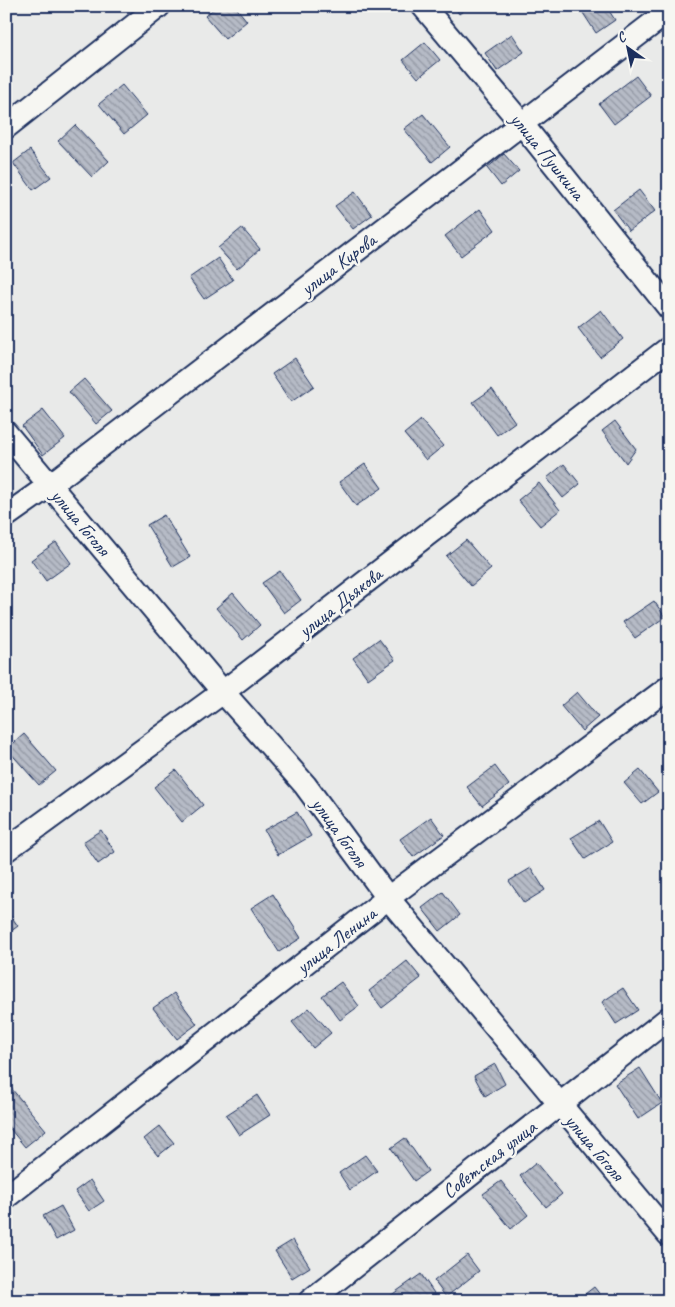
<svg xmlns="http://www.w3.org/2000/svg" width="675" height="1307" viewBox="0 0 675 1307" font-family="Caveat,sans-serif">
<defs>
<pattern id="building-back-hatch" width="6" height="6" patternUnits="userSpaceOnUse" patternTransform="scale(1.25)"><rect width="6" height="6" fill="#b6bbc6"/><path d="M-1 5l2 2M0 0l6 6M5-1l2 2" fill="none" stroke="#9398a4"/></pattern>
</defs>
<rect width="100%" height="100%" fill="#e9eae9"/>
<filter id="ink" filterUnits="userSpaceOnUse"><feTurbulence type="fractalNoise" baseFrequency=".02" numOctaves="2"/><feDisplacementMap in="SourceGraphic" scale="10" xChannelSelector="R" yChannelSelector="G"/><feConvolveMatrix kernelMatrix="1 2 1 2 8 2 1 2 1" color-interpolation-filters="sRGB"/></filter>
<g filter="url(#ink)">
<g fill="url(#building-back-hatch)" stroke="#1b2f5e">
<polygon points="217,6 235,6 247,21 225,39 205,16"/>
<polygon points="454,6 470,6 459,14"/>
<polygon points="592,6 606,6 615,20 596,33 583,13"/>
<polygon points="512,34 524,52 497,71 485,53"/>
<polygon points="425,42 440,60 418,78 403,60"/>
<polygon points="636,76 651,96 614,124 599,104"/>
<polygon points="122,85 147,115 124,134 99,104"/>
<polygon points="423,114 450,147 432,162 404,129"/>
<polygon points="75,125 109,161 92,177 58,141"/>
<polygon points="30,150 51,177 33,190 13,163"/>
<polygon points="504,154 519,171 501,186 487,168"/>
<polygon points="639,190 655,211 629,231 613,210"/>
<polygon points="355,192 372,215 353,229 335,206"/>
<polygon points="480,209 495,230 461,256 445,236"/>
<polygon points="242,228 260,249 237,269 218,248"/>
<polygon points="218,258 233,280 204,299 189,278"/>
<polygon points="601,310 623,339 600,357 578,328"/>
<polygon points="295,358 314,386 291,402 272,374"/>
<polygon points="84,379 112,411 96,424 69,392"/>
<polygon points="492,389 515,422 497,435 473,402"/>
<polygon points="43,410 65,438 43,455 22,426"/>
<polygon points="421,420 443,446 426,460 404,434"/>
<polygon points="615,421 636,449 626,463 602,431"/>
<polygon points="365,464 382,488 356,506 339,482"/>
<polygon points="564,464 580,484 563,498 547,478"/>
<polygon points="539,483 560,510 540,526 518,500"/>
<polygon points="164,515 190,557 173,567 147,525"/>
<polygon points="466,540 491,569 471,586 446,556"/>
<polygon points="56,542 71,563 46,581 31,560"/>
<polygon points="280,571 301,600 284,613 262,583"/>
<polygon points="233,593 260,625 243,640 216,608"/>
<polygon points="654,601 665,617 635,638 623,622"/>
<polygon points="379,639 395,660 368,679 353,658"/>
<polygon points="577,692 598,717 582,731 561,706"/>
<polygon points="24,734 56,771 39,785 7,749"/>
<polygon points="495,766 509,785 482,806 467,787"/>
<polygon points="176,770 203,805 182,822 154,787"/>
<polygon points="640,770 658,792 642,804 624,783"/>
<polygon points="297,812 311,836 278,855 264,830"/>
<polygon points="431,817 444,835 413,857 400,839"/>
<polygon points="599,821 612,842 585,859 571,838"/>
<polygon points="101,830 115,852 98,864 83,842"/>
<polygon points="531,868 545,890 524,903 509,881"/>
<polygon points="443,892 460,915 440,931 422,908"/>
<polygon points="273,894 301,938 279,952 251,908"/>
<polygon points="6,909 18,926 6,935"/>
<polygon points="407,961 421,978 382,1008 369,991"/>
<polygon points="341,982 359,1006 340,1020 322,996"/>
<polygon points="623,988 638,1010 616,1024 602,1002"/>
<polygon points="174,993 197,1024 177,1039 153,1008"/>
<polygon points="309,1008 331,1033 313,1048 292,1022"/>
<polygon points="495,1064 505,1084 485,1096 474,1076"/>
<polygon points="640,1068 662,1103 638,1119 615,1084"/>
<polygon points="6,1082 46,1130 25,1147 6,1124"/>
<polygon points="257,1095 270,1115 239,1135 226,1115"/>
<polygon points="160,1126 174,1143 158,1156 144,1139"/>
<polygon points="405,1138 428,1171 414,1181 391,1148"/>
<polygon points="365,1155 377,1171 350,1190 339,1173"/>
<polygon points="536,1163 562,1194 546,1207 520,1176"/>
<polygon points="90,1180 104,1201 89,1211 75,1191"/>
<polygon points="501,1181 528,1215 511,1229 483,1194"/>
<polygon points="61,1206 74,1230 56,1240 43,1216"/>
<polygon points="293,1240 310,1267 292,1278 275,1251"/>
<polygon points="467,1255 479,1271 446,1297 434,1281"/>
<polygon points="421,1274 436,1296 429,1301 383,1301"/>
<polygon points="6,1285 17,1301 6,1301"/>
<polygon points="594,1287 605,1301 576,1301"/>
</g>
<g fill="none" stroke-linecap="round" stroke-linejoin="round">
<defs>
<g id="minor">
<polyline points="423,6 522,124 669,308"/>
<polyline points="6,127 159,6"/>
<polyline points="6,433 223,692 305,785 388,898 669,1235"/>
<polyline points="6,516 50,485 669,11"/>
<polyline points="6,850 223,692 669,348"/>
<polyline points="6,1197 388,898 669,687"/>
<polyline points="310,1301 669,1018"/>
</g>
</defs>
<use href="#minor" stroke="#1b2f5e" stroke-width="26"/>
<use href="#minor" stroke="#f6f6f2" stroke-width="22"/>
</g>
</g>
<g text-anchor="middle" stroke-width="5" stroke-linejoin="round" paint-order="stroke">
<g font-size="20" fill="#1b2f5e" stroke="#f6f6f2">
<text transform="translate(548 156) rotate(51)" y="7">улица Пушкина</text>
<text transform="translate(338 264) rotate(-37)" y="7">улица Кирова</text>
<text transform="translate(81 522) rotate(50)" y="7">улица Гоголя</text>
<text transform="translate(340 602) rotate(-38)" y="7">улица Дьякова</text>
<text transform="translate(340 832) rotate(54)" y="7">улица Гоголя</text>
<text transform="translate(336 940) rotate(-38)" y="7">улица Ленина</text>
<text transform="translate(595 1147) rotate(50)" y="7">улица Гоголя</text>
<text transform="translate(489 1159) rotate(-38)" y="7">Советская улица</text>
</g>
</g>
<rect width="675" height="1307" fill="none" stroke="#f6f6f2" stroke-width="25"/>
<rect x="12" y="12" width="650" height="1282" fill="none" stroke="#1b2f5e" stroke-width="2" filter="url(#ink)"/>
<g transform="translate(628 48) rotate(327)" stroke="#f6f6f2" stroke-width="4" paint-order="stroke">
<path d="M0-4L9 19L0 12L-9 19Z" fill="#1b2f5e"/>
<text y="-8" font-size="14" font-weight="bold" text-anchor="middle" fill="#1b2f5e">С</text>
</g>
</svg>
